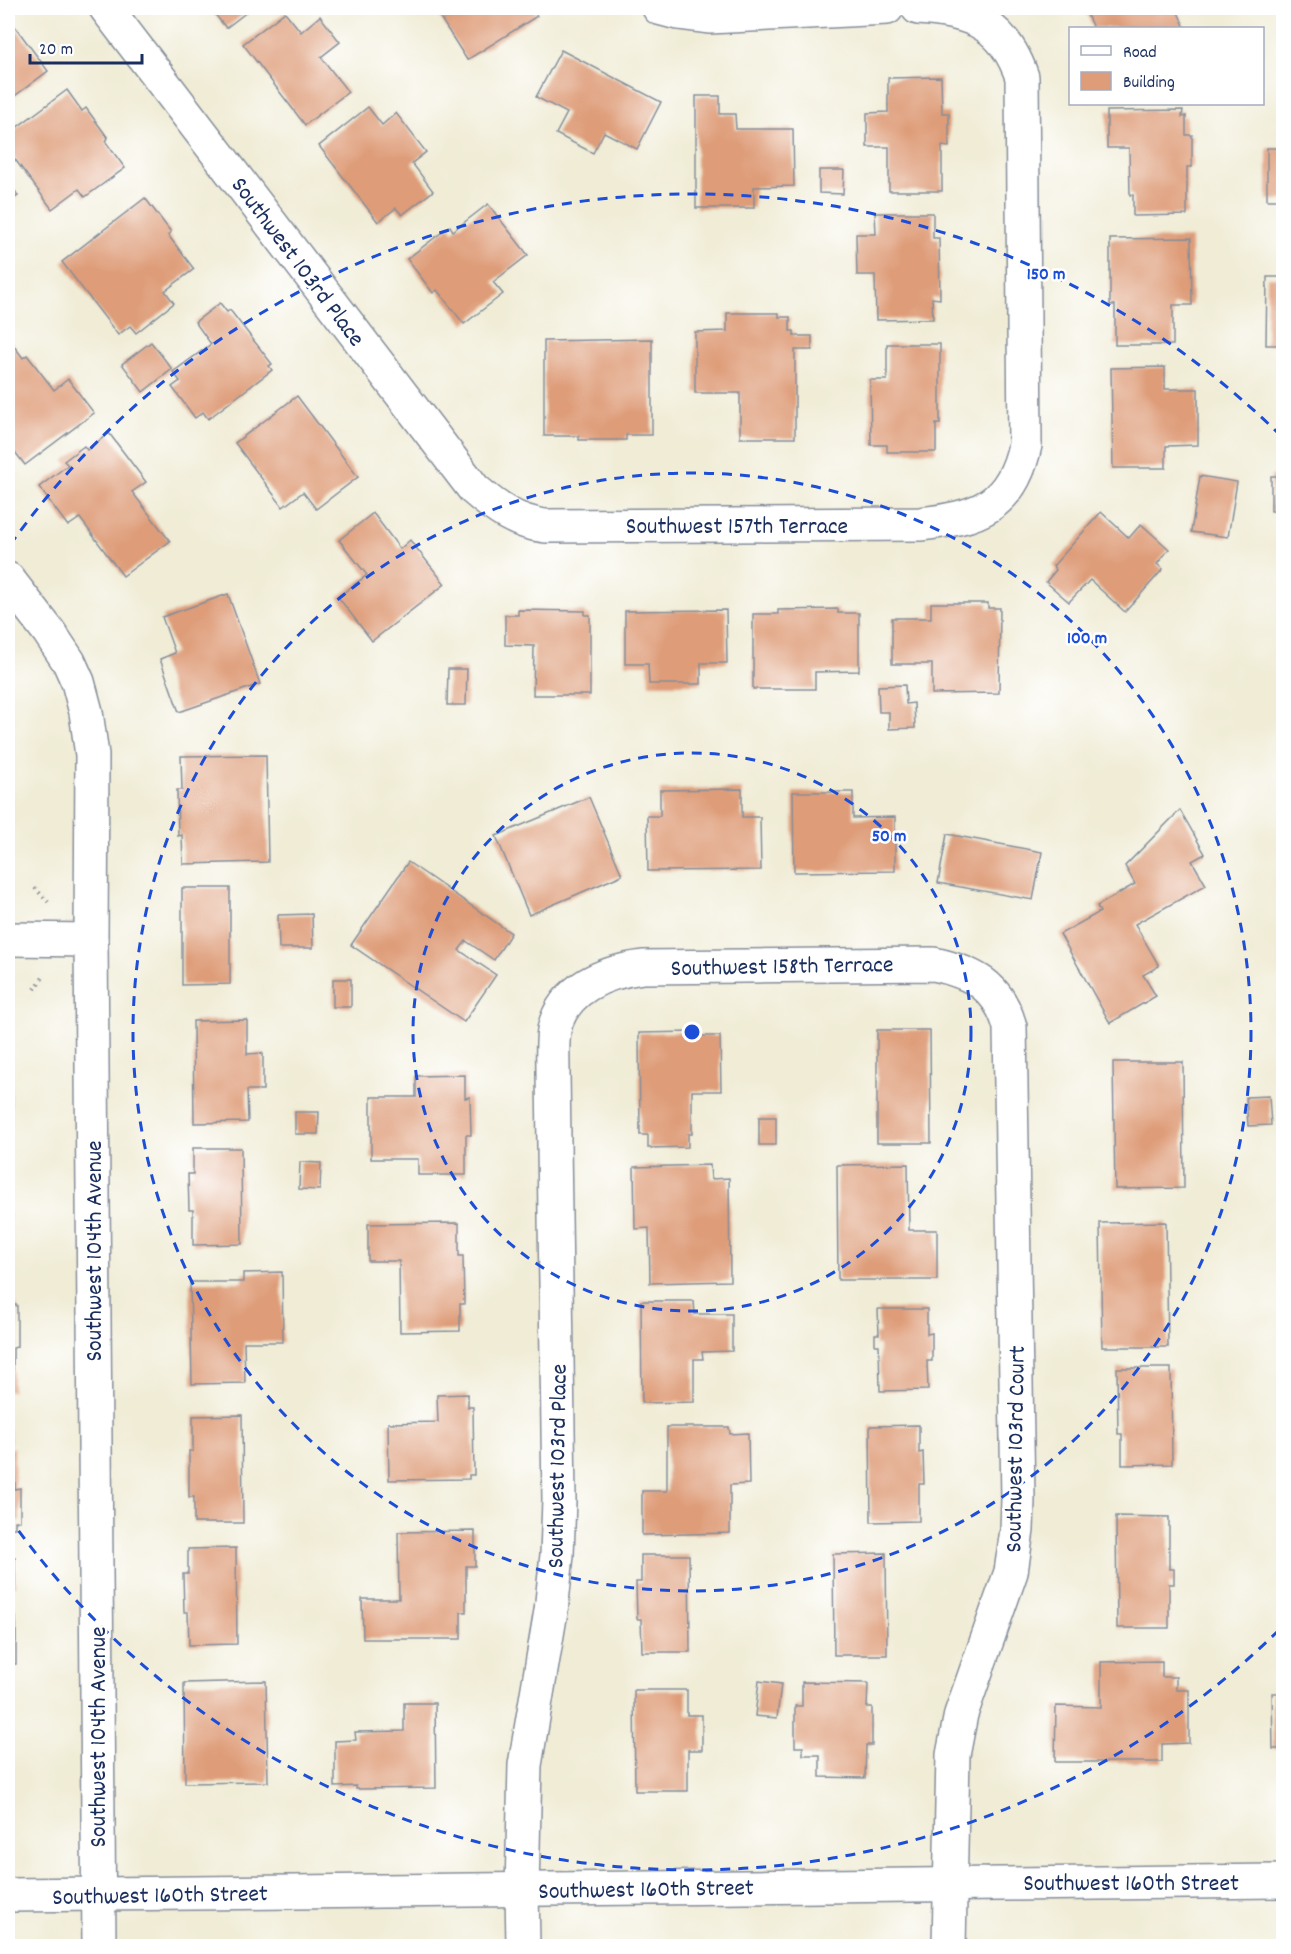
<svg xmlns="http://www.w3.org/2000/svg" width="1291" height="1954" viewBox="0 0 1291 1954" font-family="Dekko,sans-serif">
<rect width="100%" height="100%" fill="#fff"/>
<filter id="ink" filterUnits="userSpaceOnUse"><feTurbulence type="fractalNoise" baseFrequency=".0167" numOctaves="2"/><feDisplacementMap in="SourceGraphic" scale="12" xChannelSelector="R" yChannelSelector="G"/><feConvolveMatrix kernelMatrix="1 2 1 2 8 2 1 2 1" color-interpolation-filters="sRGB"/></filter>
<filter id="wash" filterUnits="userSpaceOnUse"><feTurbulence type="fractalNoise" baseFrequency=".008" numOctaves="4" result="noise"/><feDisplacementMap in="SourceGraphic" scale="24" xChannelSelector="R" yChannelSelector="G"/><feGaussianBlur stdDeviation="1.35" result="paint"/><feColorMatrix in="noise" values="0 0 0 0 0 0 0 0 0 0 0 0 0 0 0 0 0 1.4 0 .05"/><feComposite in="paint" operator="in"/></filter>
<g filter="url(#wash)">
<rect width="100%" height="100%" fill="#f0ecd6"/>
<g id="blocks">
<g fill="#de9c78">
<polygon points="210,8 252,8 226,28"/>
<polygon points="442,8 536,8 538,10 535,12 537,16 467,60 436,11"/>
<polygon points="1084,8 1176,8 1185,28 1093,28"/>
<polygon points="285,12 301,32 320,16 340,42 321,57 348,92 305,125 243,44"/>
<polygon points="8,17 48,71 8,101"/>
<polygon points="561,50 661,102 637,149 604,132 593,153 556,134 567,113 536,97"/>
<polygon points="941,77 942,113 949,113 949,147 942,146 942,191 889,191 889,147 867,147 867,113 888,112 888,78"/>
<polygon points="67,90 82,111 86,108 108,138 105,141 125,168 85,197 79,189 52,209 8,150 8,134"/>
<polygon points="696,96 720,96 720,114 735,114 736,129 793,129 794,186 754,187 754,208 696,208"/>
<polygon points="368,107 382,125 396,113 426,152 412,163 433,191 402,215 396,208 378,222 319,146"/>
<polygon points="1183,110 1182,117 1186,116 1186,135 1192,135 1192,167 1187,167 1187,215 1133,216 1133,195 1130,195 1129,148 1107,148 1107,111"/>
<rect x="1267" y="148" width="17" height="52"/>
<polygon points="819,170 844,170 843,194 819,193"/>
<polygon points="8,180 18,196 8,202"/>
<polygon points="145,198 171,232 168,235 194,269 165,291 174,303 136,333 130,326 118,335 62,262"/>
<polygon points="488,204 528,255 493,282 503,294 464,324 437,290 433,293 407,259 450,226 453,231"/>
<polygon points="875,213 933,213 933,238 939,238 940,299 932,298 933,319 876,320 875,275 857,275 856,234 876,234"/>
<polygon points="1191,238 1192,305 1173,305 1173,345 1115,345 1115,305 1110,305 1110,239"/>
<polygon points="1267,277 1284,277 1284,345 1266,345"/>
<polygon points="220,303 227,312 230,310 272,364 269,366 272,370 208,419 203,412 195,418 172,387 180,381 173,372 211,344 195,322"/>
<polygon points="727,313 779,313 779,317 790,317 790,331 794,331 794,336 812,336 812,350 795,350 795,438 740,438 740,393 695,393 695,332 727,331"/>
<polygon points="8,338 23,358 27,355 54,390 68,379 94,413 25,465 8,443 8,428 10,426 8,423"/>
<polygon points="652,339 652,435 626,435 626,440 579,440 579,436 544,436 544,341"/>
<polygon points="151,342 172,369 143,392 122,364"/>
<polygon points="887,344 940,344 940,424 936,424 936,452 887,452 887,445 871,445 870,380 887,380"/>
<polygon points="1165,367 1165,389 1198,389 1198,445 1166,446 1166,468 1113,468 1111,368"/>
<polygon points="297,396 358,477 316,509 303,492 283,507 235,443"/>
<polygon points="109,433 146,482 132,492 170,541 123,576 80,518 68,526 39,487 68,465 64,461 84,446 87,450"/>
<polygon points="1200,476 1237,482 1228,537 1191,532"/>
<rect x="1271" y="476" width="13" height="35"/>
<polygon points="1101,512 1129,538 1141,524 1169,549 1157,564 1163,569 1125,612 1090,580 1069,602 1046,582 1056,570 1053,566"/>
<polygon points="373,513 400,549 410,540 445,584 372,641 338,597 367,575 339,540"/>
<polygon points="228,594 260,684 179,712 160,659 175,653 162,617"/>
<polygon points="931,603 988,603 988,608 1000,608 999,693 932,694 932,664 892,664 892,618 931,618"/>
<polygon points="838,609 838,613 859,613 859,671 815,672 815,689 753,689 753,614 778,614 778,610"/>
<polygon points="518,610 585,611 585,615 590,615 590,695 533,695 534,646 505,645 505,615 518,615"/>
<polygon points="726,610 727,663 701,663 701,684 649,684 648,664 625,664 625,611"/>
<polygon points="448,669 467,669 466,705 447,705"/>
<polygon points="905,685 906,704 914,703 915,728 889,729 889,712 879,712 878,686"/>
<polygon points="266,755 268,862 183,864 182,835 178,836 177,790 182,790 181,756"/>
<polygon points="742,789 742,817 760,817 761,870 648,871 647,816 660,816 660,790"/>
<polygon points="793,792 853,792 853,818 895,817 895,871 794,872"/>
<polygon points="589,797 622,875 529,915 496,836"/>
<polygon points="1180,810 1205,854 1192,861 1206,885 1135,924 1159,966 1143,975 1156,996 1110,1023 1060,934 1100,912 1097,906 1135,884 1125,866"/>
<polygon points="947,834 1042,852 1033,900 938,883"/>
<polygon points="408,862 511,933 494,960 466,941 459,950 496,975 464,1022 351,945"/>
<polygon points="182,888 230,888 230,984 182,985"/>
<polygon points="312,914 313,948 279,948 278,915"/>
<rect x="333" y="979" width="18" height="28"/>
<polygon points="247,1020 247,1054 263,1053 263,1090 247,1090 248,1122 194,1123 193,1021"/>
<polygon points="877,1030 930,1030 931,1143 877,1143"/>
<polygon points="693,1032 693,1036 720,1036 721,1091 692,1091 692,1134 688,1134 688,1147 648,1148 648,1135 640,1135 639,1033"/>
<polygon points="8,1048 10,1048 11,1115 8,1115"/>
<polygon points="1113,1062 1183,1062 1184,1188 1115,1189"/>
<polygon points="465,1075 465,1098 470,1097 471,1135 466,1135 466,1175 418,1175 418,1159 371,1159 371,1097 416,1097 416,1076"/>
<polygon points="1269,1096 1271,1125 1248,1126 1246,1097"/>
<polygon points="295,1112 319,1112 318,1134 295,1134"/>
<rect x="759" y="1117" width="17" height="28"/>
<polygon points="193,1148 241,1148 242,1244 193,1245 193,1210 189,1210 188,1174 193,1174"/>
<polygon points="300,1162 321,1163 320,1190 299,1189"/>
<polygon points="908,1164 909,1230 937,1230 937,1280 838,1280 837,1165"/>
<polygon points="710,1165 711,1179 729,1178 730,1281 650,1283 649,1228 635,1229 634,1167"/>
<rect x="8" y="1211" width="2" height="44"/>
<polygon points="1166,1222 1168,1347 1102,1347 1100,1223"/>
<polygon points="459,1223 459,1256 463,1256 464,1304 460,1304 460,1331 400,1332 399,1261 368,1261 368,1224"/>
<polygon points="282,1272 283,1342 244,1342 245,1383 192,1384 190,1282 243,1282 243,1273"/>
<polygon points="641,1301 694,1301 695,1314 732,1314 732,1351 702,1352 703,1359 694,1359 694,1402 642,1403"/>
<polygon points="8,1305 17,1305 17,1347 13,1348 13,1391 8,1391"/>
<polygon points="878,1309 927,1309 927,1334 932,1333 932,1361 927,1361 928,1390 880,1391 879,1345 875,1345 875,1334 879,1334"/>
<polygon points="1117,1368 1171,1368 1172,1464 1122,1465 1122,1434 1118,1434"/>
<polygon points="468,1394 468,1407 473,1407 474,1475 469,1475 469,1479 389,1480 388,1423 438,1422 437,1395"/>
<polygon points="242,1415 243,1523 194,1523 194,1497 189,1497 189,1451 193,1451 193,1416"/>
<polygon points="919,1425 919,1453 923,1452 924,1484 919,1484 919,1521 871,1522 870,1426"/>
<polygon points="667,1427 729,1427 730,1434 748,1433 749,1484 730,1485 730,1533 642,1535 642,1491 667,1491"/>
<polygon points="8,1430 10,1430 10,1448 14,1448 15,1489 20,1488 20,1521 15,1521 15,1528 8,1528"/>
<polygon points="1116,1516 1169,1517 1169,1569 1174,1569 1174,1584 1169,1584 1169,1628 1117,1628"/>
<polygon points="475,1531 475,1566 466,1566 466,1612 461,1612 461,1639 363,1639 362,1599 399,1599 398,1532"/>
<polygon points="236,1548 237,1644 189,1645 188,1612 184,1612 183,1574 188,1574 188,1549"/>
<polygon points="886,1553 887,1655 834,1655 833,1554"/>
<polygon points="641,1555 689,1555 690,1652 642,1652 641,1619 637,1619 636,1582 641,1582"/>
<rect x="8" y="1557" width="7" height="29"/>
<rect x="8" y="1617" width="8" height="47"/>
<polygon points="1162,1661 1162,1677 1176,1677 1176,1690 1189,1690 1189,1743 1162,1744 1162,1762 1055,1762 1056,1706 1101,1707 1101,1662"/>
<polygon points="266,1681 268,1782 185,1783 184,1683"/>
<polygon points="759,1681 781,1684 777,1718 755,1716"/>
<polygon points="802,1682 868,1683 867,1707 872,1707 872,1745 866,1745 865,1778 820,1777 820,1755 803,1755 803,1747 795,1747 795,1706 802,1706"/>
<polygon points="634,1690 687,1690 687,1715 702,1715 702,1750 688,1750 688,1791 635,1791"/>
<polygon points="1272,1693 1284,1693 1284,1749 1273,1749"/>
<polygon points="404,1703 435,1703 436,1788 356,1789 356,1786 335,1787 335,1741 356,1740 355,1732 404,1731"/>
</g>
</g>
</g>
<g filter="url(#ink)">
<use href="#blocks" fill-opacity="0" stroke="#868e9a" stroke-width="1.5"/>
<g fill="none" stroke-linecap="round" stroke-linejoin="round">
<defs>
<g id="minor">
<path d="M106 8 474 489C496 508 515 522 545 526L920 524C977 518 1012 507 1025 445L1022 77C1004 24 971 11 918 8"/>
<polyline points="659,8 678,13 709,17 887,8"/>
<polyline points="8,579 49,632 69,662 78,682 86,712 92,755 91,940 99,1946"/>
<polyline points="8,939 91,940"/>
<path d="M523 1946 522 1890 525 1765 551 1611 557 1555 559 1500 553 1072C553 1059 552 1044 554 1030 563 988 605 972 643 967L934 964C974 973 999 986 1010 1027L1018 1499 1017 1530 1011 1572 961 1714 953 1755 949 1946"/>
</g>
<polyline id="tertiary" points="8,1895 1284,1881"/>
</defs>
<use href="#minor" stroke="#868e9a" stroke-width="36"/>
<use href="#tertiary" stroke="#868e9a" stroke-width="36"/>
<g stroke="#868e9a" stroke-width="4" stroke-dasharray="1.5 4.5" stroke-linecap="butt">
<polyline points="35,888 48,902"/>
<polyline points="35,989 44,976"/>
</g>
<use href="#minor" stroke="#fff" stroke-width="33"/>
<use href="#tertiary" stroke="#fff" stroke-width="33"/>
</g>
</g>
<g fill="none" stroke="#1d4ed8" stroke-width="3" stroke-dasharray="10 8">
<circle cx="692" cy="1032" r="279"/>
<circle cx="692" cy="1032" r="559"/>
<path d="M1279 1630A838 838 0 0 1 10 1519M10 545A838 838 0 0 1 1279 434"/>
</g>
<g text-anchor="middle" stroke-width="5" stroke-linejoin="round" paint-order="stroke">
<g font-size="24" fill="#1b2f5e" stroke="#fff">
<text transform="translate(299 261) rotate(53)" y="8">Southwest 103rd Place</text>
<text x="737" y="533">Southwest 157th Terrace</text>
<text transform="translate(782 965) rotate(-1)" y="8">Southwest 158th Terrace</text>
<text transform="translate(93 1251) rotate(-90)" y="8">Southwest 104th Avenue</text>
<text transform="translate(1014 1449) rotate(-89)" y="8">Southwest 103rd Court</text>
<text transform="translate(556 1466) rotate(-89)" y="8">Southwest 103rd Place</text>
<text transform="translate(97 1737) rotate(-90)" y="8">Southwest 104th Avenue</text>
<text x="1131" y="1890">Southwest 160th Street</text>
<text transform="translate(646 1888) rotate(-1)" y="8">Southwest 160th Street</text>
<text transform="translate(160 1894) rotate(-1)" y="8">Southwest 160th Street</text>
</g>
</g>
<circle cx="692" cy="1032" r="9" fill="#1d4ed8" stroke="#fff" stroke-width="3"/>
<g font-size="18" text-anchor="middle" font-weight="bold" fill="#1d4ed8" stroke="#fff" stroke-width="5" stroke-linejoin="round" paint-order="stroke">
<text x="1046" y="279">150 m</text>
<text x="1087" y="643">100 m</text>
<text x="889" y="841">50 m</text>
</g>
<rect width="1291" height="1954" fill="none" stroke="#fff" stroke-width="30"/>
<rect x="1069" y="27" width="195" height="78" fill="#ffffff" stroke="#a4acbf" stroke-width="1.5"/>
<rect x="1081" y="46" width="30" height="9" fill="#ffffff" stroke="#a4acbf" stroke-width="1.5"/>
<text x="1123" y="57" font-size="18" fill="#1b2f5e">Road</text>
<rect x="1081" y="72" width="30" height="18" fill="#de9c78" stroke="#a4acbf" stroke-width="1.5"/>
<text x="1123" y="87" font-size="18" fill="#1b2f5e">Building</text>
<path d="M30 54v9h112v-9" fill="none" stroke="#1b2f5e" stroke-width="3"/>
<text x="39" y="54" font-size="18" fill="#1b2f5e" stroke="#ffffff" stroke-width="4.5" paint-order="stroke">20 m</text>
</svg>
